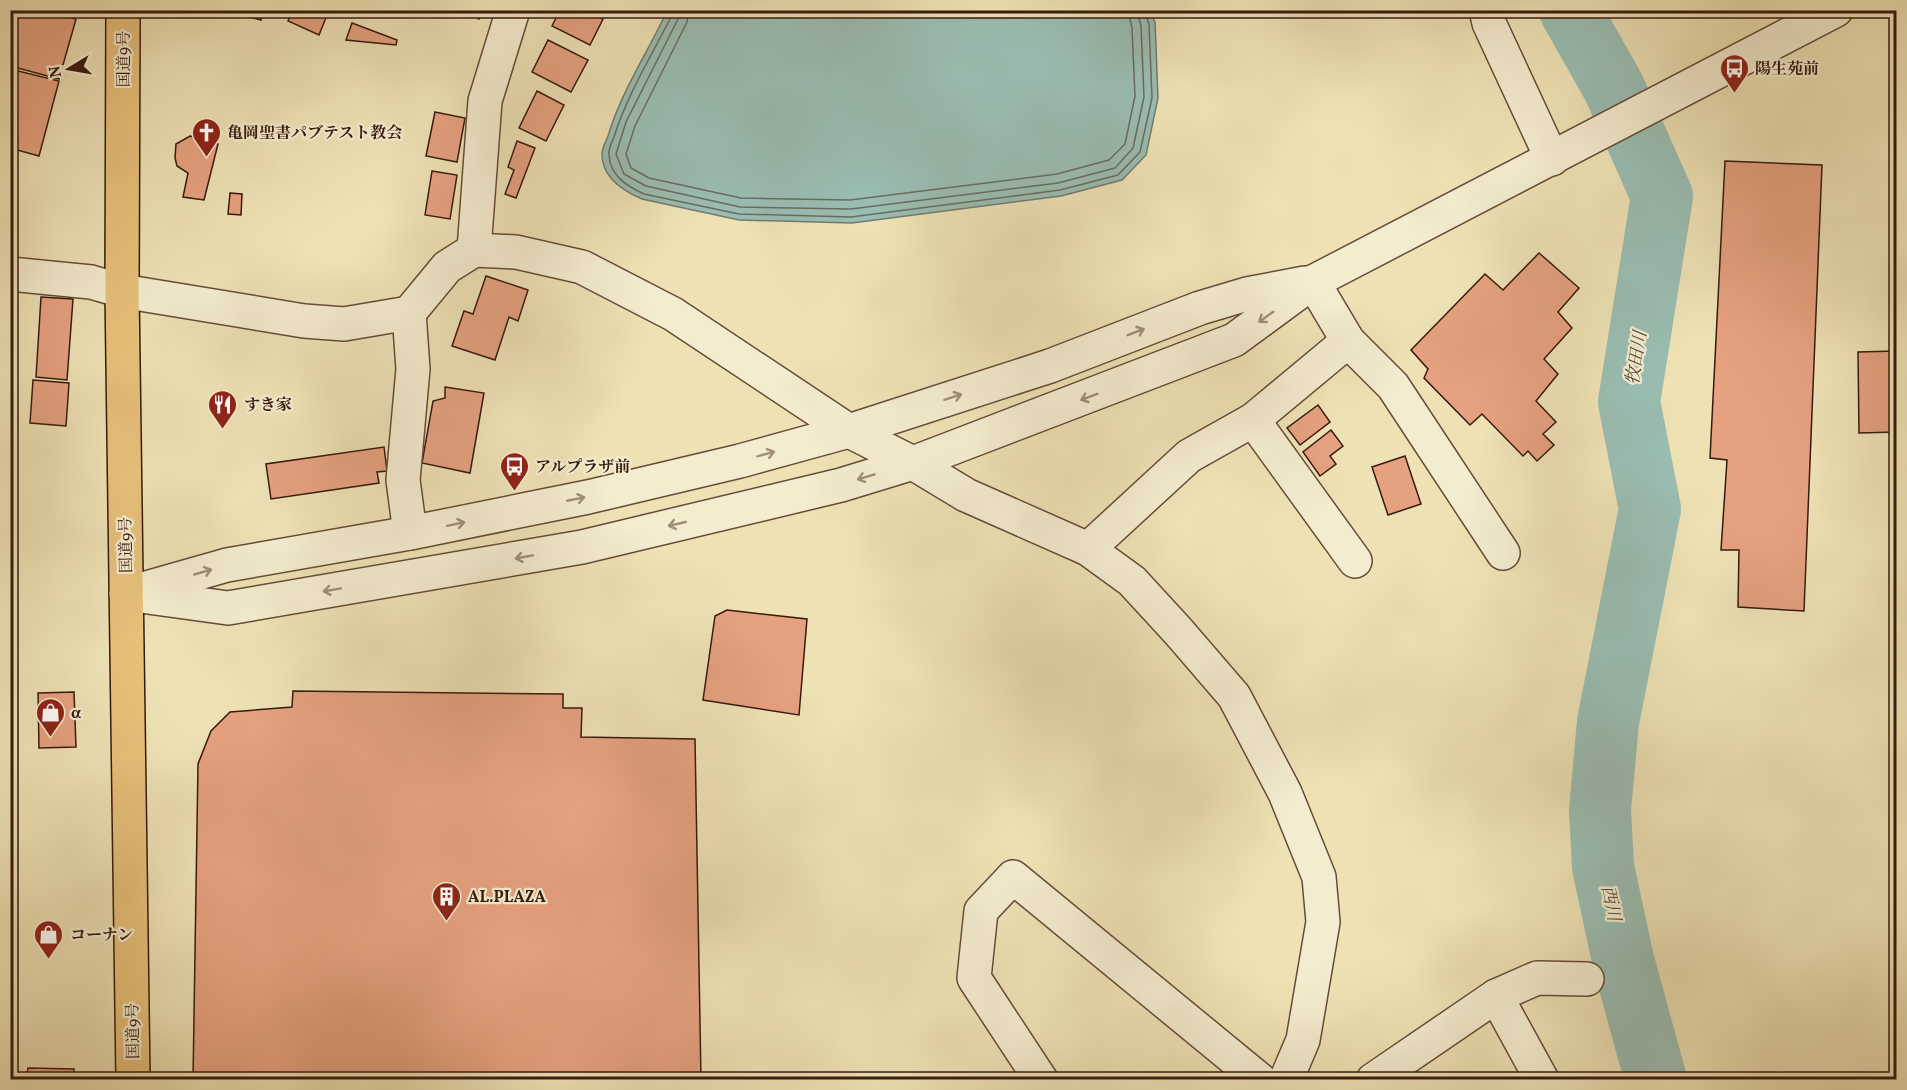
<svg xmlns="http://www.w3.org/2000/svg" width="1907" height="1090" viewBox="0 0 1907 1090" font-family="Vollkorn,'Noto Serif JP',serif">
<rect width="100%" height="100%" fill="#eee2b5"/>
<filter id="stains"><feTurbulence type="fractalNoise" baseFrequency=".00333" numOctaves="4"/><feColorMatrix values="0 0 0 0 .2 0 0 0 0 .09 0 0 0 0 .02 0 0 0 .5 -.17"/></filter>
<radialGradient id="worn" r=".72"><stop offset=".6" stop-color="#630" stop-opacity="0"/><stop offset="1" stop-color="#630" stop-opacity=".3"/></radialGradient>
<path fill="#9abdb2" stroke="#727c70" stroke-width="1.5" d="M1149 10 1155 22 1158 98 1146 155 1122 180 1061 196 852 223 739 220 642 199C623 191 602 178 602 154 602 148 606 141 608 136 621 92 648 52 667 11Z"/>
<g fill="none" stroke-linecap="round" stroke-linejoin="round">
<g stroke="#686c60" stroke-width="1.5">
<path d="M672 10V15C652 55 627 95 614 137 612 142 608 149 609 155 610 176 627 186 644 194L739 214 851 217 1060 190 1118 175 1140 152 1152 98 1149 24 1144 10"/>
<polyline points="680,10 678,19 626,122 616,154 624,174 646,186 740,207 851,209 1058,183 1115,168 1133,148 1144,97 1141,26 1137,10"/>
<polyline points="689,10 687,22 635,126 626,154 631,168 649,178 741,198 850,200 1057,174 1109,160 1125,144 1135,96 1132,28 1128,10"/>
</g>
<polyline stroke="#9abdb2" stroke-width="62" points="1570,10 1614,88 1662,196 1629,402 1650,509 1608,722 1600,810 1603,867 1623,960 1656,1080"/>
</g>
<g fill="#e6a180" stroke="#371a0e" stroke-width="1.5">
<polygon points="10,10 43,10 76,19 59,79 10,66"/>
<polygon points="222,10 264,10 261,20"/>
<polygon points="293,10 329,10 319,35 288,21"/>
<polygon points="463,10 483,10 479,19"/>
<polygon points="549,10 585,10 603,19 590,45 552,26 557,16"/>
<polygon points="352,23 397,40 396,45 346,40"/>
<polygon points="548,40 588,60 571,92 532,72"/>
<polygon points="10,69 59,81 39,156 10,148"/>
<polygon points="537,91 564,105 546,141 519,128"/>
<polygon points="435,112 465,118 457,162 426,156"/>
<polygon points="190,136 218,144 204,200 183,197 188,173 177,166 175,158 176,144"/>
<polygon points="517,141 535,148 516,198 505,194 514,170 508,167"/>
<polygon points="1725,161 1822,165 1804,611 1738,607 1739,550 1721,550 1727,460 1710,458"/>
<polygon points="432,171 457,175 450,219 425,215"/>
<polygon points="230,193 242,194 241,215 228,214"/>
<polygon points="1539,253 1579,288 1558,312 1572,328 1544,359 1558,374 1536,401 1556,422 1543,434 1554,445 1537,461 1528,451 1523,456 1482,414 1470,425 1424,378 1428,369 1411,350 1485,274 1503,290"/>
<polygon points="486,276 528,290 518,321 509,317 495,360 452,346 464,311 473,314"/>
<polygon points="41,297 73,299 67,380 36,377"/>
<polygon points="1896,351 1896,432 1859,433 1858,352"/>
<polygon points="33,380 69,383 66,426 30,423"/>
<polygon points="445,387 484,393 470,473 422,463 433,401 445,398"/>
<polygon points="1318,405 1330,422 1300,445 1287,428"/>
<polygon points="1331,430 1343,446 1330,456 1336,464 1320,476 1303,452"/>
<polygon points="384,447 387,471 377,472 379,483 271,499 266,464"/>
<polygon points="1405,456 1421,504 1388,515 1372,467"/>
<polygon points="727,610 807,619 799,715 703,700 715,616"/>
<polygon points="293,691 563,694 563,708 582,708 581,737 695,739 701,1080 193,1080 198,764 211,731 230,712 292,707"/>
<polygon points="74,692 76,747 39,748 38,693"/>
<polygon points="28,1068 74,1069 74,1080 26,1080"/>
</g>
<g fill="none" stroke-linecap="round" stroke-linejoin="round">
<defs>
<g id="minor">
<polyline points="1486,10 1489,23 1552,159"/>
<polyline points="474,250 485,101 513,10"/>
<polyline points="10,274 91,282 122,291 304,321 344,324 409,313 447,267 474,250 516,252 582,267 673,314 849,431 913,463 966,495 1088,549 1132,581 1178,631 1234,696 1285,793 1319,877 1323,922 1303,1040 1286,1080"/>
<polyline points="1313,282 1348,341 1393,386 1503,553"/>
<polyline points="409,313 413,369 403,480 410,533"/>
<polyline points="1253,420 1355,561"/>
<polyline points="1088,549 1189,456 1253,420 1348,341"/>
<polyline points="139,590 227,565 410,533 588,497 740,461 849,431 1050,366 1200,308 1247,294 1305,283"/>
<polyline points="126,594 228,608 582,547 841,485 913,463 1234,340 1313,282 1836,10"/>
<polyline points="1496,996 1537,978 1587,979"/>
<polyline points="1041,1080 974,978 981,911 1013,877 1260,1080"/>
<polyline points="1373,1080 1496,996 1542,1080"/>
</g>
<polyline id="highway" points="123,10 122,291 133,1080"/>
</defs>
<use href="#minor" stroke="#654c38" stroke-width="36"/>
<use href="#highway" stroke="#371a0e" stroke-width="36"/>
<use href="#minor" stroke="#f4eccf" stroke-width="33"/>
<use href="#highway" stroke="#e7c17a" stroke-width="33"/>
</g>
<defs><path id="oneway-shaft" d="M-6 0H5M1.5-3L5.5 0L1.5 3" fill="none" stroke-width="1.6" stroke-linecap="round" stroke-linejoin="round" transform="scale(1.5)"/></defs>
<g stroke="#9f8e78">
<use href="#oneway-shaft" transform="translate(1266 317) rotate(144)"/>
<use href="#oneway-shaft" transform="translate(1136 332) rotate(-21)"/>
<use href="#oneway-shaft" transform="translate(953 397) rotate(-18)"/>
<use href="#oneway-shaft" transform="translate(1089 397) rotate(159)"/>
<use href="#oneway-shaft" transform="translate(766 454) rotate(-15)"/>
<use href="#oneway-shaft" transform="translate(866 477) rotate(163)"/>
<use href="#oneway-shaft" transform="translate(576 499) rotate(-11)"/>
<use href="#oneway-shaft" transform="translate(456 524) rotate(-12)"/>
<use href="#oneway-shaft" transform="translate(677 524) rotate(167)"/>
<use href="#oneway-shaft" transform="translate(524 557) rotate(170)"/>
<use href="#oneway-shaft" transform="translate(203 572) rotate(-16)"/>
<use href="#oneway-shaft" transform="translate(332 590) rotate(170)"/>
</g>
<defs>
<symbol id="bus-pin" viewBox="-11 -11 22 30"><path d="M0 17L-7.5 6A9.5 9.5 0 1 1 7.5 6Z" fill="#8f2418" stroke="#f4eccf"/><path d="M-5-6H5V4H4V6H2V4H-2V6H-4V4H-5ZM-3.5-4V0h7V-4ZM-3.5 1.2v1.5H-2V1.2ZM2 1.2v1.5H3.5V1.2Z" fill="#fff"/></symbol>
<symbol id="church-pin" viewBox="-11 -11 22 30"><path d="M0 17L-7.5 6A9.5 9.5 0 1 1 7.5 6Z" fill="#8f2418" stroke="#f4eccf"/><path d="M-1.2-6h2.4v3.5h3.3v2.4h-3.3V6h-2.4V-.1h-3.3v-2.4h3.3Z" fill="#fff"/></symbol>
<symbol id="restaurant-pin" viewBox="-11 -11 22 30"><path d="M0 17L-7.5 6A9.5 9.5 0 1 1 7.5 6Z" fill="#8f2418" stroke="#f4eccf"/><path d="M-5-6h1v4h1v-4h1v4h1v-4h1v5L-1.5 .5V6h-2V.5L-5-1ZM5-6V6H3V1.5H1.5Q1.5-4 5-6Z" fill="#fff"/></symbol>
<symbol id="shop-pin" viewBox="-11 -11 22 30"><path d="M0 17L-7.5 6A9.5 9.5 0 1 1 7.5 6Z" fill="#8f2418" stroke="#f4eccf"/><path d="M-5-2.5h2.3a2.7 3.5 0 0 1 5.4 0H5L5.5 6h-11ZM-1.5-2.5h3a1.5 2.3 0 0 0-3 0Z" fill="#fff"/></symbol>
<symbol id="building-pin" viewBox="-11 -11 22 30"><path d="M0 17L-7.5 6A9.5 9.5 0 1 1 7.5 6Z" fill="#8f2418" stroke="#f4eccf"/><path d="M-4-6H4V6H1V3H-1V6H-4ZM-2.5-4.3h1.7v1.8h-1.7ZM.8-4.3h1.7v1.8H.8ZM-2.5-1h1.7V.8h-1.7ZM.8-1h1.7V.8H.8Z" fill="#fff"/></symbol>
</defs>
<g fill-rule="evenodd">
<use href="#bus-pin" x="1718" y="52" width="33" height="45"/>
<use href="#church-pin" x="190" y="116" width="33" height="45"/>
<use href="#restaurant-pin" x="206" y="388" width="33" height="45"/>
<use href="#bus-pin" x="498" y="450" width="33" height="45"/>
<use href="#shop-pin" x="34" y="696" width="33" height="45"/>
<use href="#building-pin" x="430" y="880" width="33" height="45"/>
<use href="#shop-pin" x="32" y="918" width="33" height="45"/>
</g>
<g text-anchor="middle" stroke-width="4.5" stroke-linejoin="round" paint-order="stroke">
<g font-size="16" fill="#371a0e" stroke="#f4eccf">
<text transform="translate(123 59) rotate(-90)" y="6">国道9号</text>
<text transform="translate(125 545) rotate(-91)" y="6">国道9号</text>
<text transform="translate(132 1031) rotate(-91)" y="6">国道9号</text>
</g>
<g font-size="16" font-weight="bold" fill="#371a0e" stroke="#f4eccf" text-anchor="start">
<text x="1755" y="74">陽生苑前</text>
<text x="227" y="138">亀岡聖書パブテスト教会</text>
<text x="244" y="410">すき家</text>
<text x="535" y="472">アルプラザ前</text>
<text x="71" y="718">α</text>
<text x="468" y="902">AL.PLAZA</text>
<text x="70" y="940">コーナン</text>
</g>
<g font-size="18" font-style="italic" fill="#554b3f" stroke="#f4eccf">
<text transform="translate(1636 358) rotate(-81)" y="6">牧田川</text>
<text transform="translate(1611 903) rotate(78)" y="6">西川</text>
</g>
</g>
<rect width="1907" height="1090" fill="none" stroke="#eee2b5" stroke-width="36"/>
<rect x="12" y="12" width="1883" height="1066" fill="none" stroke="#371a0e" stroke-width="3"/>
<rect x="18" y="18" width="1871" height="1054" fill="none" stroke="#371a0e" stroke-width="1.5"/>
<g transform="translate(69 69) rotate(259)" stroke="#f4eccf" stroke-width="4.5" paint-order="stroke">
<path d="M0-4.5L10 22L0 15L-10 22Z" fill="#371a0e"/>
<text y="-9" font-size="16" font-weight="bold" text-anchor="middle" fill="#371a0e">N</text>
</g>
<rect width="100%" height="100%" filter="url(#stains)"/>
<rect width="100%" height="100%" fill="url(#worn)"/>
</svg>
